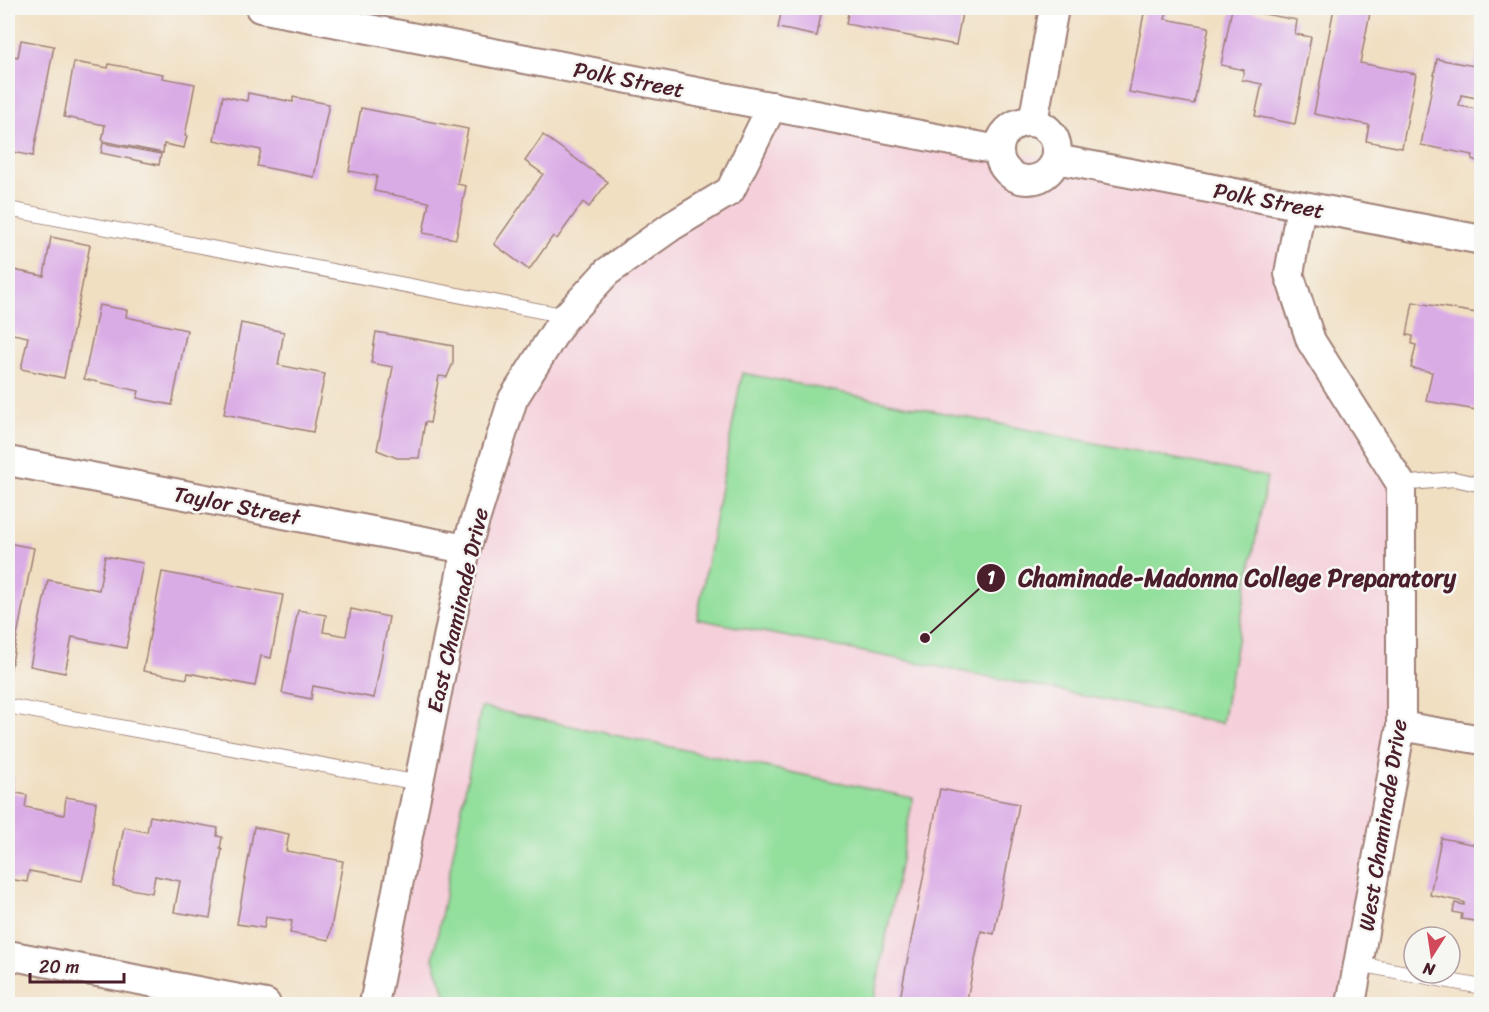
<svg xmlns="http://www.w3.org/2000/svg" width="1489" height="1012" viewBox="0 0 1489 1012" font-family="Sriracha,sans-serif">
<rect width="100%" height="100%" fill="#f6f6f2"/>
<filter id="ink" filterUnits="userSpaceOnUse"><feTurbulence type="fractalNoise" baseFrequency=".0167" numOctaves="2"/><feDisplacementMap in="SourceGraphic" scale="12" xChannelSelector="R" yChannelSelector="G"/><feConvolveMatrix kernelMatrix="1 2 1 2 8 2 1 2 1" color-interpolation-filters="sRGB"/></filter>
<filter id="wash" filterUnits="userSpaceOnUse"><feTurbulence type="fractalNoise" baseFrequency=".008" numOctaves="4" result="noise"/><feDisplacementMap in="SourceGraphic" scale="24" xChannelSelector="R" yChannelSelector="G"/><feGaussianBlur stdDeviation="1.35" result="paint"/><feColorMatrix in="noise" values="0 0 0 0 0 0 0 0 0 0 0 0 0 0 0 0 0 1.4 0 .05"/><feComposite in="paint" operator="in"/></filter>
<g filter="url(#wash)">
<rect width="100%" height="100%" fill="#f1dfc2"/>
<polygon fill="#f5cfda" points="772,106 1301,206 1289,275 1401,484 1401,726 1350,1004 377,1004 466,549 562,321 730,191"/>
<g fill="#93df9c" stroke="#6e7f64" stroke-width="1.5">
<polygon points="742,373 1267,477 1222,723 697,619"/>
<polygon points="481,707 913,798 873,1004 449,1004 433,959"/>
</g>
<g id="blocks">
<g fill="#daace6">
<polygon points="782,8 822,8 817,36 778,28"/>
<polygon points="849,8 963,8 956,45 846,24"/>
<polygon points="1145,8 1168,8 1165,19 1209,27 1194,104 1129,92"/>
<polygon points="1232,8 1297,20 1295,34 1311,37 1295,124 1255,116 1262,84 1242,80 1244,70 1221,65"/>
<polygon points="1334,8 1371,8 1360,63 1416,74 1402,148 1366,141 1369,125 1314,114"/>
<polygon points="21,40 54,46 33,156 8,151 15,106 8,105 8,55 18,57"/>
<polygon points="1479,42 1482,43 1482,99 1461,95 1459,106 1482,110 1482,162 1472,160 1473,155 1421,145 1437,59 1474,66"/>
<polygon points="74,62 108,68 109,64 163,74 162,78 195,84 185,136 187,136 184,148 164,144 163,153 102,141 105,125 64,117"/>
<polygon points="248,93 293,102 293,97 329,104 314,177 257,166 261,150 214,140 223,96 247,101"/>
<polygon points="361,108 468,129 457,184 466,186 456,239 423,233 429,202 374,191 377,176 349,171"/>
<polygon points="543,135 608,182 589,207 583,202 557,239 553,236 529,270 494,244 543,174 525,161"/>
<polygon points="103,143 161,154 159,165 101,153"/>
<polygon points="51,237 90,245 64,378 21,369 28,337 8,333 8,269 44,276"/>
<polygon points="1413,302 1482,314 1482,411 1426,401 1432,372 1411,368 1416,345 1412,344 1413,336 1407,335"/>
<polygon points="99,305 127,310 126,317 187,330 172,405 137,398 139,391 84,379"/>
<polygon points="241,323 284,332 278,365 325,374 313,432 224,414"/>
<polygon points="376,332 453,346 453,363 447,377 439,376 430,423 425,422 419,458 397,458 377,450 393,367 371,363"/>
<polygon points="8,543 34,548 9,678 8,678"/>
<polygon points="105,556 143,563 126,648 72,637 65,673 30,666 48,580 99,590"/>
<polygon points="162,572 283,595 271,658 261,656 255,686 188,673 187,679 143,671"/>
<polygon points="351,609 389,617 374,698 313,686 311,699 282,693 298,610 326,615 323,632 346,636"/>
<polygon points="8,777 14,778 12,792 27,795 25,807 64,815 66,797 96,802 90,847 82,881 29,871 27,882 8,879"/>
<polygon points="940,789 1019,804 994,934 981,931 966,1004 899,1004"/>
<polygon points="150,816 218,828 217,836 222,837 220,849 222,849 210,918 174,912 180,881 155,876 152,893 113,886 124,827 147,832"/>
<polygon points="254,827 289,834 286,851 343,861 329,940 290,933 292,921 266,917 264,928 237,924"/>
<polygon points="1441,838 1482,846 1482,922 1461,919 1462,914 1453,912 1455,903 1464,905 1464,902 1430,895"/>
</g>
</g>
</g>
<g filter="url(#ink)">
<use href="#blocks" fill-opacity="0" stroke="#9e7f76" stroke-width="1.5"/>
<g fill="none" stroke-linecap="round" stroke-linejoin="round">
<defs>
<g id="service">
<polyline points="8,209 567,316"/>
<polyline points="1401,484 1454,479 1482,485"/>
<polyline points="8,706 419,783"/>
<polyline points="1358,964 1482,987"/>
</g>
<g id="minor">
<polyline points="260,8 998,150"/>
<circle cx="1028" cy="151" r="29"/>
<polyline points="1033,122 1054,8"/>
<polyline points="1056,159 1482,240"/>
<polyline points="1301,206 1289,274 1311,341 1401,484 1401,726 1351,1004"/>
<polyline points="8,461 466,549"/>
<polyline points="1401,726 1482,740"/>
<polyline points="8,955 266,1004"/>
<polyline points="374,1004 466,549 513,399 562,321 607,272 672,226 730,191 772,106"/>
</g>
</defs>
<use href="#service" stroke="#9e7f76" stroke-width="16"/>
<use href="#minor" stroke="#9e7f76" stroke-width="32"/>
<use href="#service" stroke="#fff" stroke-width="14"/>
<use href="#minor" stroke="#fff" stroke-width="28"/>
</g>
</g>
<g text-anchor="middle" stroke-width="5" stroke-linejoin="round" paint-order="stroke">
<g font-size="22" fill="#4a1f2b" stroke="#f6f6f2">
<text transform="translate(629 79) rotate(11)" y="8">Polk Street</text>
<text transform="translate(1269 200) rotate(11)" y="8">Polk Street</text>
<text transform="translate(237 505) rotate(11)" y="8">Taylor Street</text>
<text transform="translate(457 610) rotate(-77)" y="8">East Chaminade Drive</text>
<text transform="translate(1382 825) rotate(-81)" y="8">West Chaminade Drive</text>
</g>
</g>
<path fill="none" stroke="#4a1f2b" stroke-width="2" d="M925 638L991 578"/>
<g fill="#4a1f2b" stroke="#f6f6f2" stroke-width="2">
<circle cx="925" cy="638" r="6"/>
<circle cx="991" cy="578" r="15"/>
</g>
<g font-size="18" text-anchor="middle" font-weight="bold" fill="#fff">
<text x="991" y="584">1</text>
</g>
<g font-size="24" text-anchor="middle" font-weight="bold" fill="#4a1f2b" stroke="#f6f6f2" stroke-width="5" stroke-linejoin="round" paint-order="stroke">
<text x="1237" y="586">Chaminade-Madonna College Preparatory</text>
</g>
<rect width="1489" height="1012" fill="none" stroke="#f6f6f2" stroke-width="30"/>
<g transform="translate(1432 955) rotate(192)"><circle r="28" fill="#f6f6f2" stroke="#b1a0a2" stroke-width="1.5"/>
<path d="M0-4.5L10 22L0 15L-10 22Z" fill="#d1495b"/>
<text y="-9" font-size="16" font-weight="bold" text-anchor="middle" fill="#4a1f2b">N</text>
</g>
<path d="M30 973v9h94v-9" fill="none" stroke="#4a1f2b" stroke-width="3"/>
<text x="39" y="973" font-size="18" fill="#4a1f2b" stroke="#f6f6f2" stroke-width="4.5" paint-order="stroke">20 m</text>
</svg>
